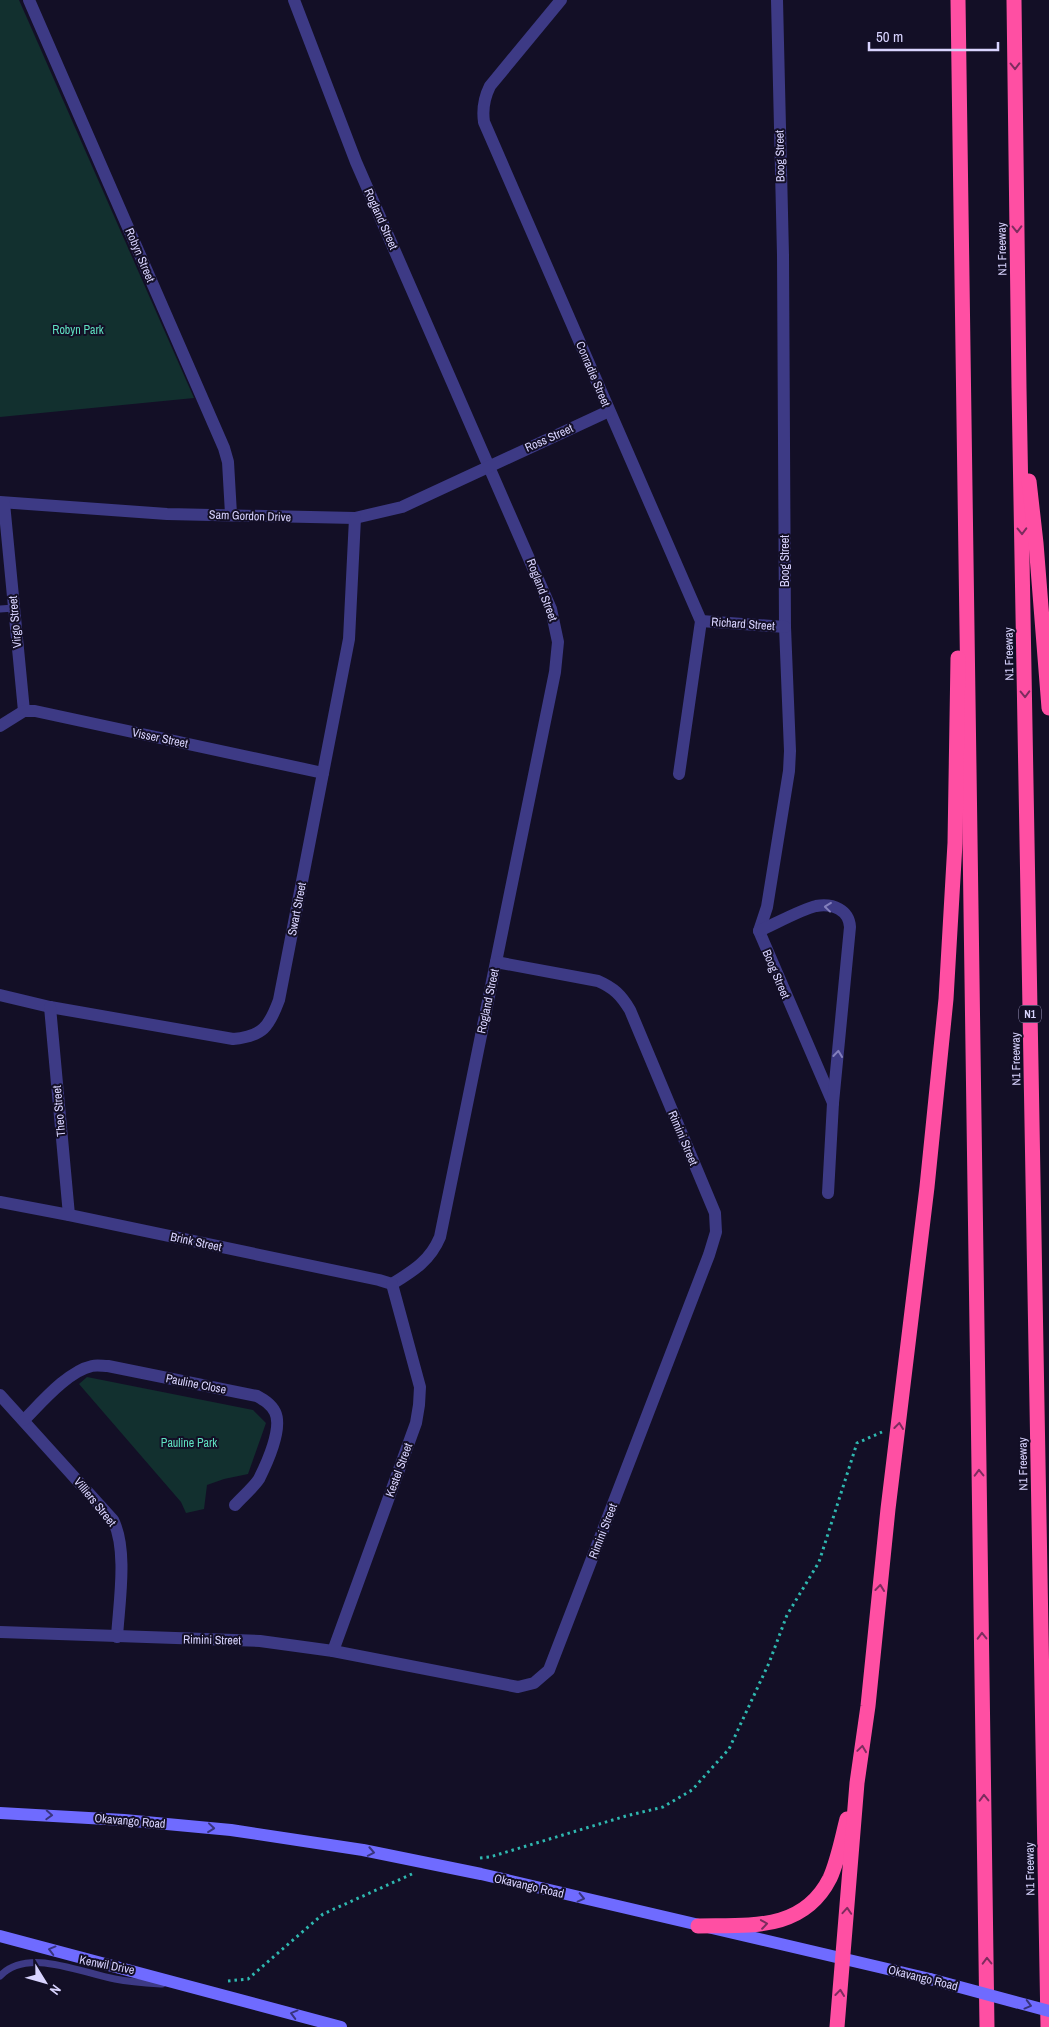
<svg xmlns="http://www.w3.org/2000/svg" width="1049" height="2027" viewBox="0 0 1049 2027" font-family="'Archivo Narrow',sans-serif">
<rect width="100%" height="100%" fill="#130f26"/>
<g fill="#12302f">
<polygon points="0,0 19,0 194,398 0,417"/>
<polygon points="87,1377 253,1410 266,1423 248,1474 224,1479 207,1485 204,1509 186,1513 181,1502 79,1384"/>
</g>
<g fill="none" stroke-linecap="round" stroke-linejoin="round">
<g stroke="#2fb8b0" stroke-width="3" stroke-dasharray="2.5 4" stroke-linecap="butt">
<polyline points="480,1858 490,1857 626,1816 663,1807 692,1790 729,1749 769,1663 787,1615 819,1562 857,1443 882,1432"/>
<polyline points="228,1981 248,1979 323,1914 412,1874"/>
</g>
<g stroke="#3d3a85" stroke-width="7">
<polyline points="0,609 14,608"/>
<path d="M0 1976C28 1947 81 1973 115 1979 131 1982 147 1983 162 1984"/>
</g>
<g stroke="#3d3a85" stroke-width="12">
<polyline points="29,0 224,448 228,462 231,514"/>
<path d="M294 0 356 162 551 609 558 642 555 672 440 1237C430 1261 413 1271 392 1284"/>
<path d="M561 0 490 86C484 98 482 108 484 122L701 621 679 774"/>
<polyline points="777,0 783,255 785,627 790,751 789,771 767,907 759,931 833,1103"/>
<polyline points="0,502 167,514 355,518 402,507 609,411"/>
<polyline points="4,503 24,711"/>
<polyline points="701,621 785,627"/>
<polyline points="0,726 24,711 35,711 323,773"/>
<path d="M759 931C773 925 802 909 816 906 833 903 849 910 850 927L833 1103 828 1193"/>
<path d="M0 995 50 1007 233 1039C263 1036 269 1027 279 1000L349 639 355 518"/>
<polyline points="50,1007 69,1215"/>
<polyline points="0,1202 69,1215 379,1280 392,1284"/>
<path d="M0 1395 113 1520C128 1550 119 1603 117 1637"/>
<path d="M24 1420C41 1403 68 1371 92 1366 97 1365 103 1366 108 1366L257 1396C264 1400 271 1404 275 1412 283 1428 267 1463 259 1479 253 1488 242 1497 235 1505"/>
<path d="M0 1632 260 1641 333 1651 518 1687 534 1683 549 1670 709 1255 716 1232 715 1213 630 1010C621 995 614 988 598 981L496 962"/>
<polyline points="333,1651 416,1423 419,1405 420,1387 392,1284"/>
</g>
<g stroke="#6f6bff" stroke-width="12">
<polyline points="0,1813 124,1820 231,1830 363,1850 481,1874 930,1979"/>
<polyline points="0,1936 341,2027"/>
</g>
<g stroke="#ff4fa3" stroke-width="15">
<polyline points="958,0 987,2027"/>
<polyline points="1014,0 1019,388 1048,2027"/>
<polyline points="1029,481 1036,543 1049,708"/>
<path d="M698 1926C748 1925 803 1932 830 1878 838 1860 842 1838 847 1819"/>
<polyline points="837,2027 857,1783 868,1706 888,1509 927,1187 946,999 955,843 958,658"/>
</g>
<polyline stroke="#6f6bff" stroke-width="12" points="930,1979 1049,2011"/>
</g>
<defs><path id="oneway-chevron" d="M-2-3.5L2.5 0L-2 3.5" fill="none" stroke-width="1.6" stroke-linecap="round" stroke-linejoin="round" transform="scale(1.25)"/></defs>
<g stroke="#7d2c5e">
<use href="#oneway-chevron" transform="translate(1015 66) rotate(89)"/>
<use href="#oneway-chevron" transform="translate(1017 229) rotate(89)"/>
<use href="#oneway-chevron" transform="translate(1022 531) rotate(89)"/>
<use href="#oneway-chevron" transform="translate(1025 694) rotate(89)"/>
<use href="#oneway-chevron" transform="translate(899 1426) rotate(-83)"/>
<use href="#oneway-chevron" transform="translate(979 1473) rotate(-91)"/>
<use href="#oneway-chevron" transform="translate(880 1588) rotate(-84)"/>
<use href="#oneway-chevron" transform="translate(982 1636) rotate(-91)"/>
<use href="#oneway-chevron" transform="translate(862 1749) rotate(-82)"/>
<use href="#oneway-chevron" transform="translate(984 1798) rotate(-91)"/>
<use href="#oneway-chevron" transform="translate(847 1911) rotate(-86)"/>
<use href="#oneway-chevron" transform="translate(764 1924) rotate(-8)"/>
<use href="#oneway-chevron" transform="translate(987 1961) rotate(-91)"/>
<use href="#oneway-chevron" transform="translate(840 1993) rotate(-84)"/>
</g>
<g stroke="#837fbc">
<use href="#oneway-chevron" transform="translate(828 907) rotate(-174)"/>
<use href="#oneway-chevron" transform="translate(838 1054) rotate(-84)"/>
</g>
<g stroke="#38347d">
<use href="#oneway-chevron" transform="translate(49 1815) rotate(3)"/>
<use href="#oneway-chevron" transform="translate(211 1828) rotate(6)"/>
<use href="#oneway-chevron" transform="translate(371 1852) rotate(11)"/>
<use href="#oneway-chevron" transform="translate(581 1898) rotate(13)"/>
<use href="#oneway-chevron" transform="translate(52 1950) rotate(-165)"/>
<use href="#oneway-chevron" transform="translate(1028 2005) rotate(15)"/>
<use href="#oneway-chevron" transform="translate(294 2014) rotate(-165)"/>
</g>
<g text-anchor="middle" stroke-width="4" stroke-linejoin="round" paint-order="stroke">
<rect fill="#130f26" stroke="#9e99be" stroke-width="1" x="1019" y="1005.5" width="22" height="17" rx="4"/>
<g font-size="11" font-weight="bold" fill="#d9d4ff">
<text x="1030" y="1018">N1</text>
</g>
<g font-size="12" fill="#d9d4ff" stroke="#130f26">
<text transform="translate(780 156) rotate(-91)" y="4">Boog Street</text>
<text transform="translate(381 219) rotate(66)" y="4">Rogland Street</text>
<text transform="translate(1002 249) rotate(-91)" y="4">N1 Freeway</text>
<text transform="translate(140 255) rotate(67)" y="4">Robyn Street</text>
<text transform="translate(593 374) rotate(67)" y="4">Conradie Street</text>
<text transform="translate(549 438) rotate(-24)" y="4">Ross Street</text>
<text transform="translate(250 516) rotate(2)" y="4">Sam Gordon Drive</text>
<text transform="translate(785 561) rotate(-90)" y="4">Boog Street</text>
<text transform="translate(542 590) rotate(69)" y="4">Rogland Street</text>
<text transform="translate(15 622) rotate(-95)" y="4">Virgo Street</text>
<text transform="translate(743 624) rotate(4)" y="4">Richard Street</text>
<text transform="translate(1009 654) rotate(-91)" y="4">N1 Freeway</text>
<text transform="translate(160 738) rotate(12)" y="4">Visser Street</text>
<text transform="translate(297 909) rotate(-79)" y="4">Swart Street</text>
<text transform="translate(776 974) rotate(67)" y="4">Boog Street</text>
<text transform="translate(488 1001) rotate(-78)" y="4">Rogland Street</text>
<text transform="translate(1016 1059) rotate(-91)" y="4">N1 Freeway</text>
<text transform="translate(59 1111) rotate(-95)" y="4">Theo Street</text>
<text transform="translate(683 1138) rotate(67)" y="4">Rimini Street</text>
<text transform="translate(196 1242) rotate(12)" y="4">Brink Street</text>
<text transform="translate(196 1384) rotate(11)" y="4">Pauline Close</text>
<text transform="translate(1023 1464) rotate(-91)" y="4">N1 Freeway</text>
<text transform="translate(399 1470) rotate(-70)" y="4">Kestel Street</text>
<text transform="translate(95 1502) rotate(51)" y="4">Villiers Street</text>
<text transform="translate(603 1531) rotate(-69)" y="4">Rimini Street</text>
<text transform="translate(212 1640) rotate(1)" y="4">Rimini Street</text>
<text transform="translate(130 1821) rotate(5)" y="4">Okavango Road</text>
<text transform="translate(1030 1869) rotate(-91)" y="4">N1 Freeway</text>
<text transform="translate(529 1886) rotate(13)" y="4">Okavango Road</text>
<text transform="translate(107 1965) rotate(11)" y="4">Kenwil Drive</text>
<text transform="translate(923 1978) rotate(14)" y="4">Okavango Road</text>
</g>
<g font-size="12" fill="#5fe0c0" stroke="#130f26">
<text x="78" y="334">Robyn Park</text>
<text x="189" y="1447">Pauline Park</text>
</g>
</g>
<g transform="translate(45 1982) rotate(127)" stroke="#130f26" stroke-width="4" paint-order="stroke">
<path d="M0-4L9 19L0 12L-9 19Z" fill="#d9d4ff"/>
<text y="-8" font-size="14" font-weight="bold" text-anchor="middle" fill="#d9d4ff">N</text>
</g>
<path d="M869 42v8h129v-8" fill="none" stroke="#d9d4ff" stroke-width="2.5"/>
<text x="876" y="42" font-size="15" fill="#d9d4ff" stroke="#130f26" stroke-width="4" paint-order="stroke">50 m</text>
</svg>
